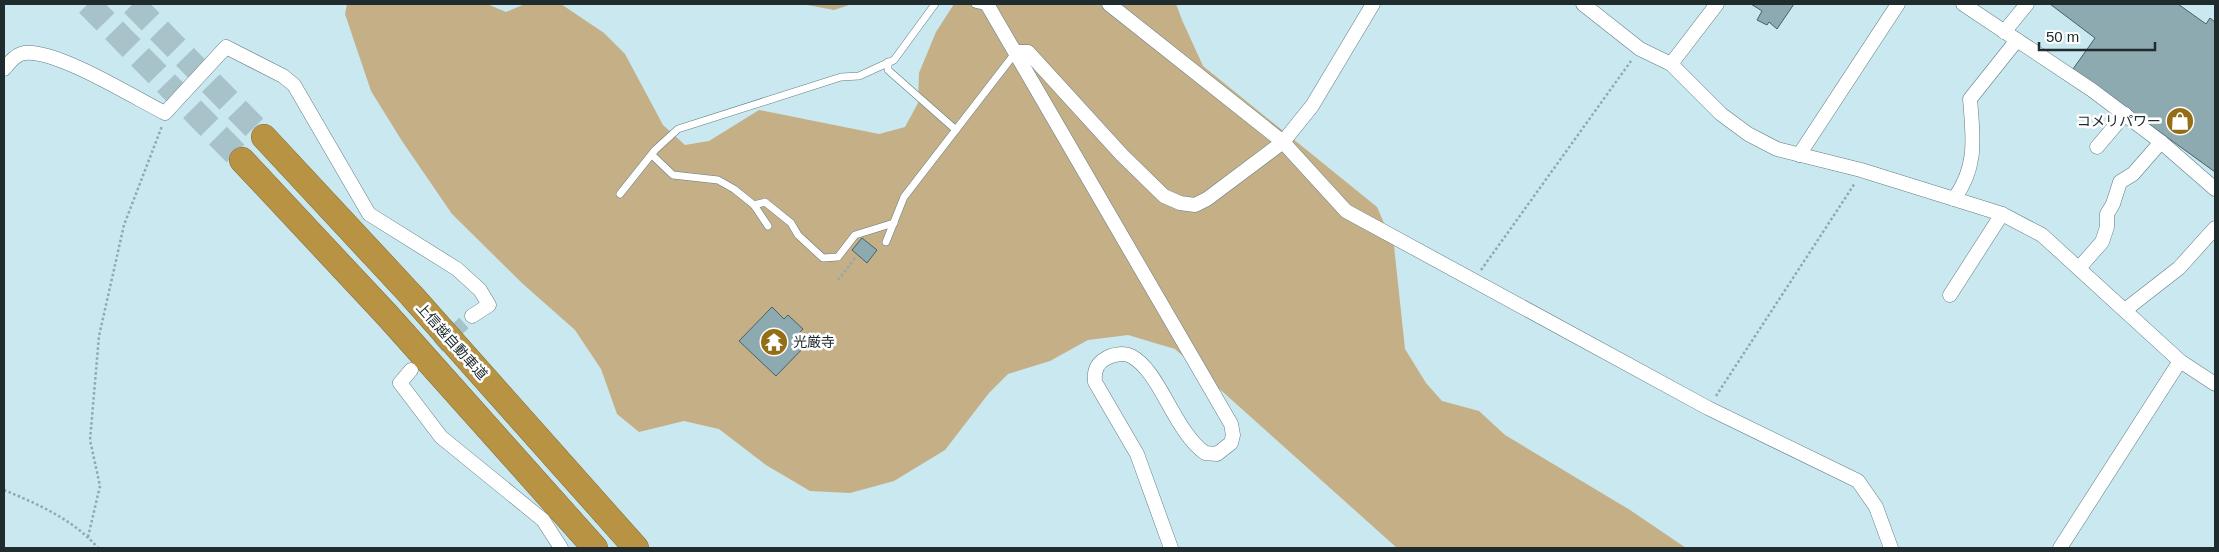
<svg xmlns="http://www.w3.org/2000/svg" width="2219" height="552" viewBox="0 0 2219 552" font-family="Arial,'Noto Sans JP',sans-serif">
<rect width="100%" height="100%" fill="#c9e8f0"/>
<g fill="#c4af86">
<polygon points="347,4 487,4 506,12 525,4 561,4 604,33 625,54 663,125 685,145 709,141 759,110 879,134 905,127 918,103 919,73 936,32 954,4 1176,4 1182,20 1203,66 1377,207 1394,246 1405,349 1426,383 1442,401 1479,411 1505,435 1630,510 1686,548 1397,548 1175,349 1128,335 1088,340 1050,361 1008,374 989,393 945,450 894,481 850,493 810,491 766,465 719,429 684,421 639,432 617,414 601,369 575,330 523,284 452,214 402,141 371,91 345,14"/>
<polygon points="802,4 852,4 834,10"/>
</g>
<g fill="#8daab1" stroke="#466168">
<polygon points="1751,4 1794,4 1777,29 1769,22 1767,25 1757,20 1762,11"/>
<polygon points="2050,4 2178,4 2206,24 2210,18 2215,22 2215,172 2073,69 2095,38"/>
<polygon points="862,238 877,250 867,263 852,250"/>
<polygon points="772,307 784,319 788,315 803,329 798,334 808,343 776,376 739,341"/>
</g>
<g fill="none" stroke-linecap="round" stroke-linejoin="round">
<polyline stroke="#a7c2c9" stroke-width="14" stroke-dasharray="14 7" stroke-linecap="butt" points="422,360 472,316"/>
<g stroke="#a7c2c9" stroke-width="25" stroke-dasharray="25 12" stroke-linecap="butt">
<polyline points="88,4 242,160"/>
<polyline points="133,4 264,137"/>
</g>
<defs>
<g id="service">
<polyline points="975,4 988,7"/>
<polyline points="888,62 888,70 956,130"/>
<polyline points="652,155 673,175 718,180 734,189 754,205 768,226"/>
<polyline points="620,194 655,150 678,129 841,77 859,76 894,60 935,4"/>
<polyline points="754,205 765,202 791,223 798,235 823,258 838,257 855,235 894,223"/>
<polyline points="886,242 904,197 1016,52"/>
</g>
<g id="minor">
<path d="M987 4 1231 424 1233 435 1231 443 1217 454 1205 453C1174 431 1160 371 1131 356 1123 352 1111 355 1105 359 1096 364 1094 373 1095 382L1137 454 1171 548"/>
<polyline points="1109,4 1283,142 1346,211 1708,408 1858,481 1876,507 1891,548"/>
<polyline points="1583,4 1640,49 1671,64 1721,114 1748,134 1777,149 1861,170 1983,208 2002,214 2042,235 2180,361 2215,384"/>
<polyline points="1963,4 2092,90 2161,142 2215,189"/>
<polyline points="2004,32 2027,4"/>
<polyline points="1016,52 1028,52 1122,155 1164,196 1180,203 1195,205 1207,199 1283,142 1312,106 1373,4"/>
<polyline points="1671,64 1717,4"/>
<path d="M4 69C10 62 15 55 24 53 55 48 135 98 165 113L226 47 283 76 294 85 369 214 457 269 480 290 489 305 472 316"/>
<polyline points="2097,147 2125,114"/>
<polyline points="1799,155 1898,4"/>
<path d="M1954 199C1978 166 1973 137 1970 99L2017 40"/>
<polyline points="2079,268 2102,242 2107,227 2107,214 2113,204 2120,182 2133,174 2161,142"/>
<polyline points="1950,295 2002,214"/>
<polyline points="2125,310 2179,268 2215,228"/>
<polyline points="411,370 400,383 441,437 543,520 561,548"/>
<polyline points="2060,548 2180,361"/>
</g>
<g id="motorway">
<polyline points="264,137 411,295 636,548"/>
<polyline points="242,160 387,315 595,548"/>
</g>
</defs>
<use href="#service" stroke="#617d84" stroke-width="8"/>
<use href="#minor" stroke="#617d84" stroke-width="15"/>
<use href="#motorway" stroke="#836f3c" stroke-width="26"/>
<g stroke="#90a8ae" stroke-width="2.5" stroke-dasharray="2.5 2.5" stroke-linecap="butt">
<polyline points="1481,270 1631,61"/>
<polyline points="838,280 856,257"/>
<polyline points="1716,396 1855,183"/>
<path d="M4 490C38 504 74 520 98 548"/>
<polyline points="88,537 100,486 90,440 99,336 124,225 162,126"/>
</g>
<use href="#service" stroke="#fff" stroke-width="7"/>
<use href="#minor" stroke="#fff" stroke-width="14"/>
<use href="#motorway" stroke="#b99344" stroke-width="25"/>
</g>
<defs>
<symbol id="shop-disc" viewBox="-11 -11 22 22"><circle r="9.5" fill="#936e16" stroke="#fff"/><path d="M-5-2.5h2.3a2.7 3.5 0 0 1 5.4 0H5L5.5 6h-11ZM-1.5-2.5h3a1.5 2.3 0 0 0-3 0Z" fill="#fff"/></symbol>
<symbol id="temple-disc" viewBox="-11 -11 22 22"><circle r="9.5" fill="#936e16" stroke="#fff"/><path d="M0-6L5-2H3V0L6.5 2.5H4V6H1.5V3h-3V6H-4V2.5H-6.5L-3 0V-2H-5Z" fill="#fff"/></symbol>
</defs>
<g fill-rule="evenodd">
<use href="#shop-disc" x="2164" y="105" width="32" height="32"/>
<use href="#temple-disc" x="758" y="326" width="32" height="32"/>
</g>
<g text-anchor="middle" stroke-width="5" stroke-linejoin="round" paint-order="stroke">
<g font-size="14" fill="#202b2e" stroke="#fff" text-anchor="end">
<text x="2161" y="126">コメリパワー</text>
<text x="793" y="347" text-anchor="start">光厳寺</text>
</g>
<g font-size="14" fill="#202b2e" stroke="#fff">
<text transform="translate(452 341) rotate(48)" y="5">上信越自動車道</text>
</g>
</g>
<rect width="2219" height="552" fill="none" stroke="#202b2e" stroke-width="10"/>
<path d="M2039 42v8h116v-8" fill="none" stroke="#202b2e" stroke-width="2.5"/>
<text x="2046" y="42" font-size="15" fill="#202b2e" stroke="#ffffff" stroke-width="4" paint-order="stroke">50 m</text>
</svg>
